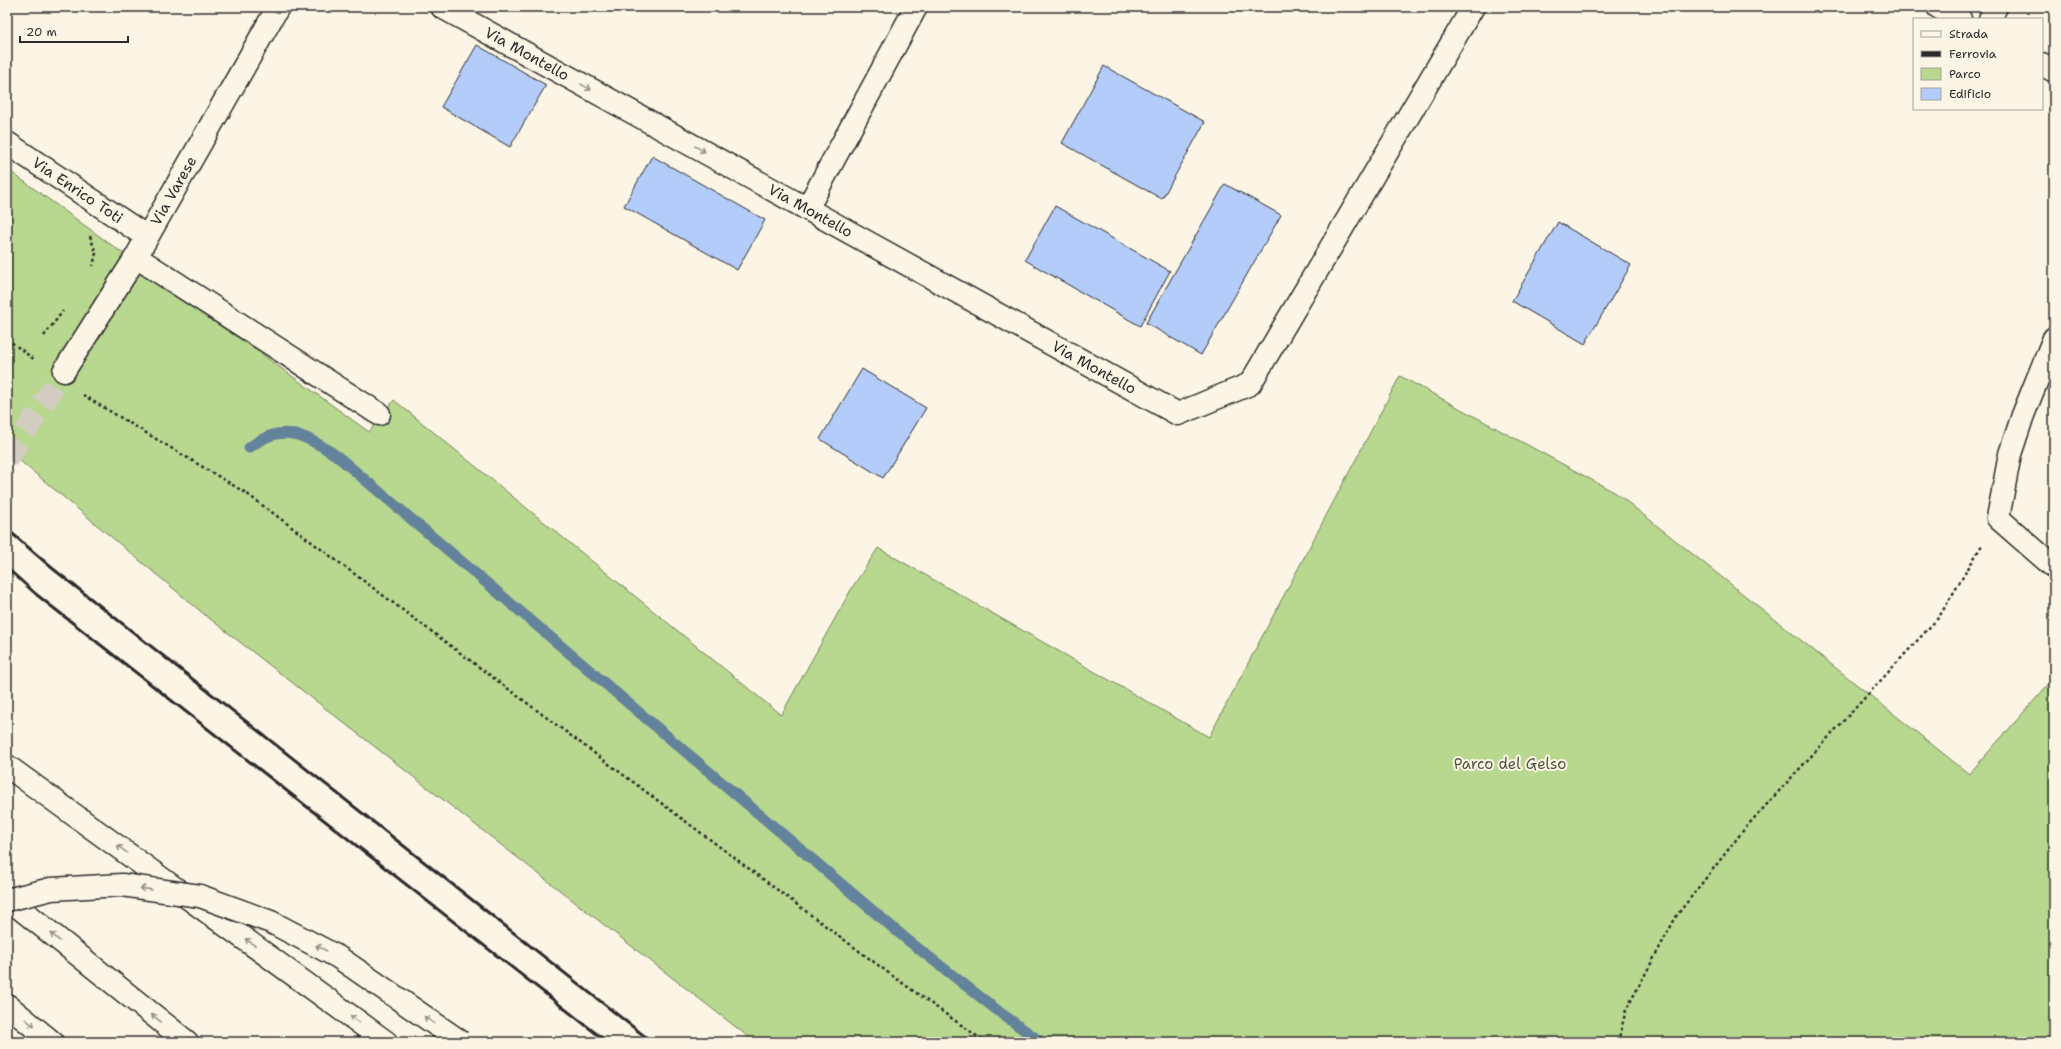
<svg xmlns="http://www.w3.org/2000/svg" width="2061" height="1049" viewBox="0 0 2061 1049" font-family="'Shantell Sans',sans-serif">
<rect width="100%" height="100%" fill="#fcf5e5"/>
<filter id="ink" filterUnits="userSpaceOnUse"><feTurbulence type="fractalNoise" baseFrequency=".025" numOctaves="2"/><feDisplacementMap in="SourceGraphic" scale="8" xChannelSelector="R" yChannelSelector="G"/><feConvolveMatrix kernelMatrix="1 2 1 2 8 2 1 2 1" color-interpolation-filters="sRGB"/></filter>
<g filter="url(#ink)">
<polygon fill="#b8d78f" stroke="#72815d" points="7,169 369,432 394,400 781,715 852,588 878,548 1209,737 1400,376 1616,493 1969,774 2054,678 2054,1042 755,1042 205,615 7,450"/>
<g fill="none" stroke-linecap="round" stroke-linejoin="round">
<path stroke="#64839c" stroke-width="11" d="M249 448C281 421 306 435 337 456L905 938 1002 1014 1041 1042"/>
</g>
<g fill="#b3ccfa" stroke="#2b2b2b">
<polygon points="477,45 546,85 510,147 441,107"/>
<polygon points="1104,66 1205,122 1162,199 1062,143"/>
<polygon points="652,156 765,220 737,270 624,206"/>
<polygon points="1225,184 1281,215 1201,355 1146,323"/>
<polygon points="1055,206 1170,271 1140,326 1025,260"/>
<polygon points="1558,222 1631,265 1585,344 1512,301"/>
<polygon points="862,369 926,408 883,478 820,439"/>
</g>
<g fill="none" stroke-linecap="round" stroke-linejoin="round">
<polyline stroke="#d2cdc0" stroke-width="22" stroke-dasharray="22 11" stroke-linecap="butt" points="7,460 64,371"/>
<defs>
<g id="minor">
<path id="s1" d="M442 7 1178 414 1250 384 1473 7"/>
<polyline points="1938,7 1960,19"/>
<polyline points="1990,19 1996,7"/>
<polyline points="2042,64 2054,71"/>
<path id="s2" d="M7 143 147 237"/>
<polyline points="807,209 916,7"/>
<polyline points="136,257 379,414"/>
<polyline points="2054,338 2023,415 2010,454 1998,518 2054,567"/>
</g>
<g id="major">
<path id="s3" d="M64 371 136 257 278 7"/>
</g>
<g id="highway">
<polyline points="7,766 386,1042"/>
<polyline points="7,898 187,1042"/>
<polyline points="7,1005 52,1042"/>
</g>
</defs>
<use href="#minor" stroke="#2b2b2b" stroke-width="25"/>
<use href="#major" stroke="#2b2b2b" stroke-width="25"/>
<use href="#highway" stroke="#2b2b2b" stroke-width="25"/>
<g stroke="#2b2b2b" stroke-width="2.5" stroke-dasharray="3 3" stroke-linecap="butt">
<polyline points="90,236 96,253 93,266"/>
<polyline points="44,336 63,311"/>
<polyline points="7,339 35,360"/>
<polyline points="83,395 246,493 898,980 985,1042"/>
<polyline points="1618,1042 1626,1010 1677,915 1746,827 1939,617 1982,545"/>
</g>
<use href="#minor" stroke="#fcf5e5" stroke-width="22"/>
<use href="#major" stroke="#fcf5e5" stroke-width="22"/>
<use href="#highway" stroke="#fcf5e5" stroke-width="22"/>
<g stroke="#2b2b2b" stroke-width="3">
<polyline points="7,529 52,568 652,1042"/>
<polyline points="7,568 37,595 607,1042"/>
</g>
<defs>
<polyline id="highway-bridge" points="7,900 51,889 122,885 200,896 271,922 338,957 461,1042"/>
</defs>
<use href="#highway-bridge" stroke="#2b2b2b" stroke-width="25" stroke-linecap="butt"/>
<use href="#highway-bridge" stroke="#fcf5e5" stroke-width="22"/>
</g>
<defs><path id="oneway-shaft" d="M-6 0H5M1.5-3L5.5 0L1.5 3" fill="none" stroke-width="1.6" stroke-linecap="round" stroke-linejoin="round"/></defs>
<g stroke="#949088">
<use href="#oneway-shaft" transform="translate(586 87) rotate(29)"/>
<use href="#oneway-shaft" transform="translate(700 149) rotate(29)"/>
<use href="#oneway-shaft" transform="translate(122 849) rotate(-144)"/>
<use href="#oneway-shaft" transform="translate(146 889) rotate(-172)"/>
<use href="#oneway-shaft" transform="translate(55 937) rotate(-141)"/>
<use href="#oneway-shaft" transform="translate(250 942) rotate(-144)"/>
<use href="#oneway-shaft" transform="translate(321 948) rotate(-152)"/>
<use href="#oneway-shaft" transform="translate(156 1018) rotate(-142)"/>
<use href="#oneway-shaft" transform="translate(355 1019) rotate(-144)"/>
<use href="#oneway-shaft" transform="translate(429 1020) rotate(-145)"/>
<use href="#oneway-shaft" transform="translate(30 1023) rotate(39)"/>
</g>
</g>
<g text-anchor="middle" stroke-width="4" stroke-linejoin="round" paint-order="stroke">
<g font-size="15" fill="#2b2b2b" stroke="#fcf5e5">
<text dy="5" stroke="none"><textPath href="#s1" startOffset="97">Via Montello</textPath></text>
<text dy="5" stroke="none"><textPath href="#s2" startOffset="85">Via Enrico Toti</textPath></text>
<text dy="5" stroke="none"><textPath href="#s3" startOffset="211">Via Varese</textPath></text>
<text dy="5" stroke="none"><textPath href="#s1" startOffset="421">Via Montello</textPath></text>
<text dy="5" stroke="none"><textPath href="#s1" startOffset="745">Via Montello</textPath></text>
</g>
<g font-size="15" fill="#4e5644" stroke="#fcf5e5">
<text x="1510" y="769">Parco del Gelso</text>
</g>
</g>
<rect width="2061" height="1049" fill="none" stroke="#fcf5e5" stroke-width="24"/>
<rect x="12" y="12" width="2037" height="1025" fill="none" stroke="#2b2b2b" stroke-width="1.5" filter="url(#ink)"/>
<rect x="1913" y="18" width="130" height="92" fill="#fcf5e5" stroke="#a8a49b"/>
<rect x="1921" y="31" width="20" height="6" fill="#fcf5e5" stroke="#a8a49b"/>
<text x="1949" y="38" font-size="12" fill="#2b2b2b">Strada</text>
<rect x="1921" y="51" width="20" height="6" fill="#2b2b2b" stroke="#a8a49b"/>
<text x="1949" y="58" font-size="12" fill="#2b2b2b">Ferrovia</text>
<rect x="1921" y="68" width="20" height="12" fill="#b8d78f" stroke="#a8a49b"/>
<text x="1949" y="78" font-size="12" fill="#2b2b2b">Parco</text>
<rect x="1921" y="88" width="20" height="12" fill="#b3ccfa" stroke="#a8a49b"/>
<text x="1949" y="98" font-size="12" fill="#2b2b2b">Edificio</text>
<path d="M20 36v6h108v-6" fill="none" stroke="#2b2b2b" stroke-width="2"/>
<text x="26" y="36" font-size="12" fill="#2b2b2b" stroke="#fcf5e5" stroke-width="3" paint-order="stroke">20 m</text>
</svg>
